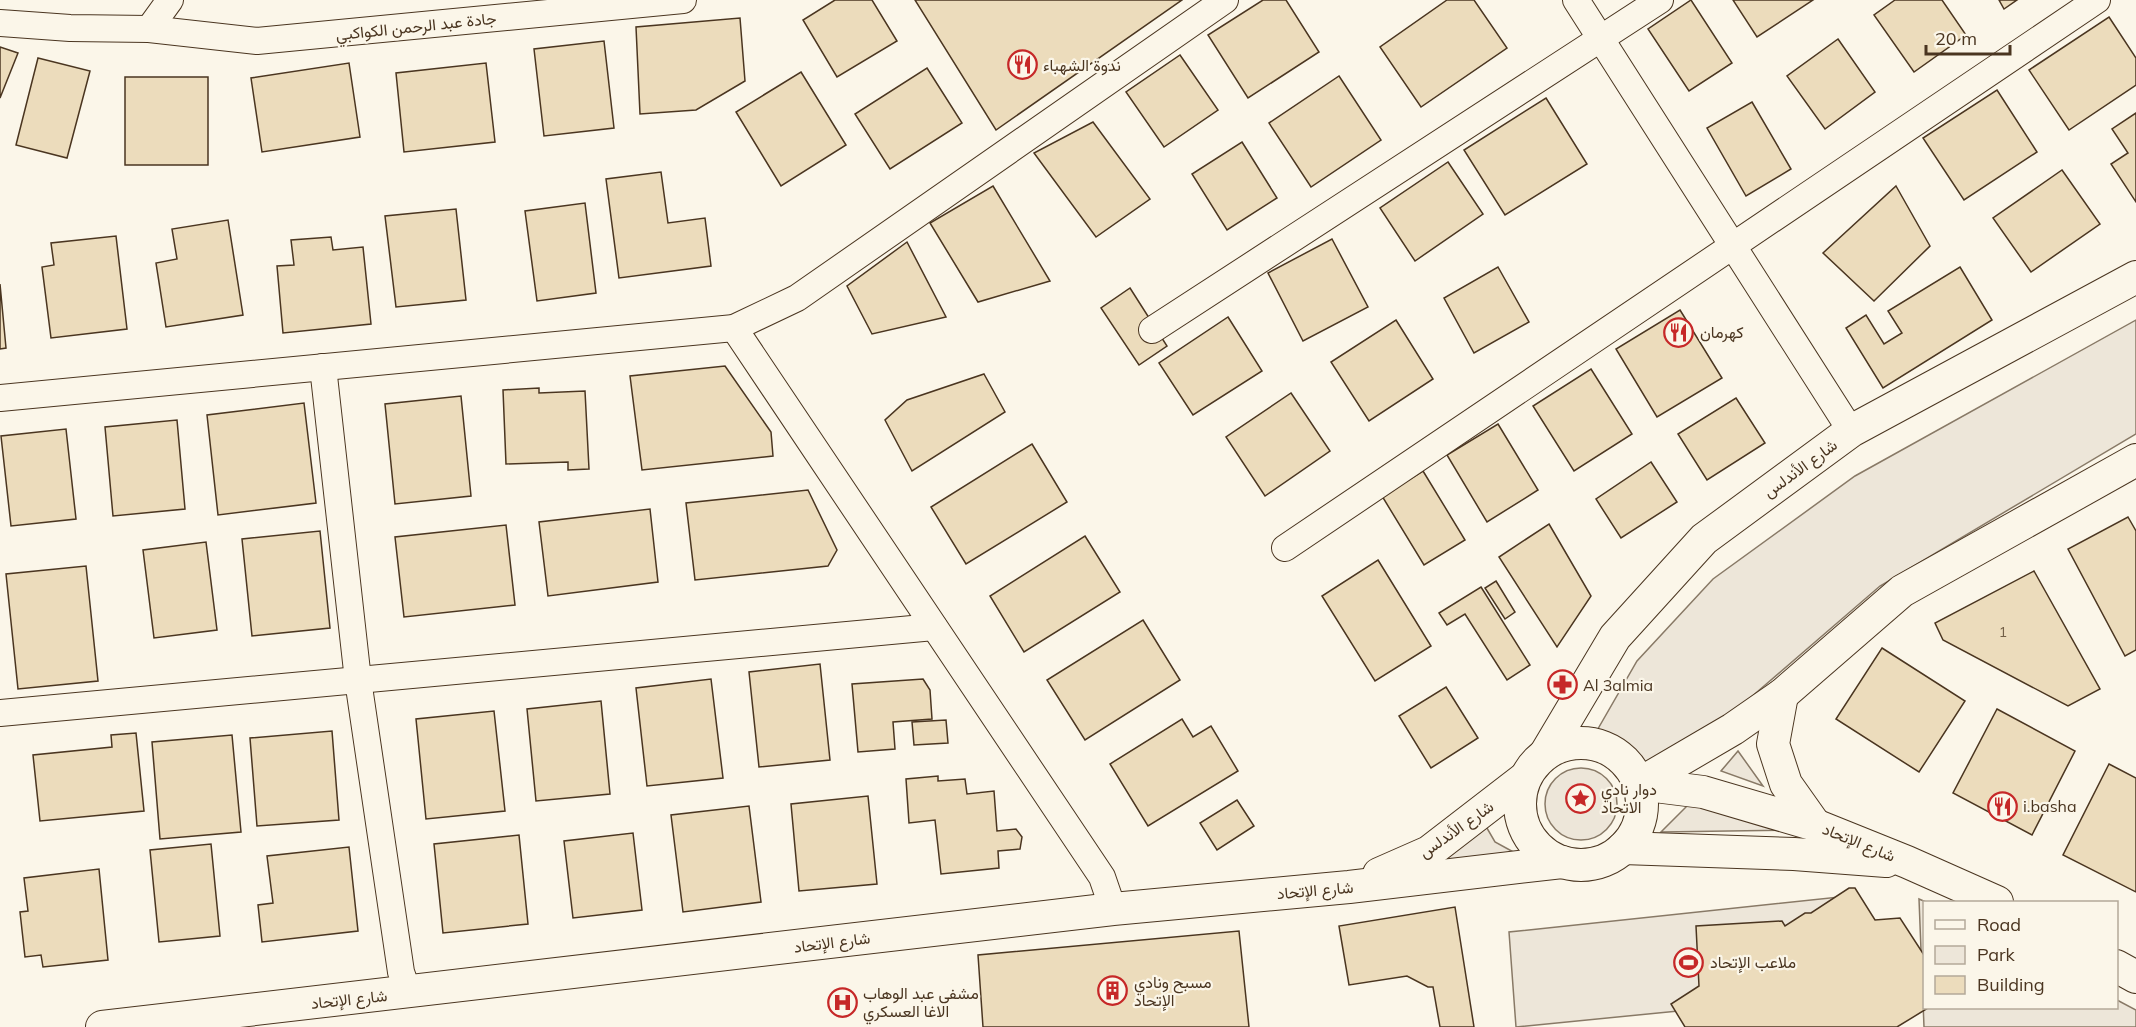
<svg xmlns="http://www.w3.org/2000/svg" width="2136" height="1027" viewBox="0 0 2136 1027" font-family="Mulish,Vazirmatn,sans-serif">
<rect width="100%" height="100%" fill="#fbf6e9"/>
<g fill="#ede6d9" stroke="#887966" stroke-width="1.5">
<polygon points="2136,320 2136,434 1880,586 1728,717 1645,764 1620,742 1595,734 1637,661 1713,579 1855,476"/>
<polygon points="1738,751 1763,786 1721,771"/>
<circle cx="1581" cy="804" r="36"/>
<polygon points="1693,800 1801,830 1661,832"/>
<polygon points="1484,823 1495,842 1517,854 1430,869"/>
<polygon points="1858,895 1871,992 1516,1027 1509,932"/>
<polygon points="1919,899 1926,902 1924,902 1924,1008 2116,1008 2117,1000 2136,1010 2136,1027 1924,1027"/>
</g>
<g fill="#ecdcbc" stroke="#4a3520" stroke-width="1.5">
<polygon points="835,0 872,0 897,41 837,77 803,20"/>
<polygon points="915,0 1182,0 996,130"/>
<polygon points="1263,0 1286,0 1319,52 1248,98 1208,35"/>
<polygon points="1447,0 1474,0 1507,48 1421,107 1380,47"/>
<polygon points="1691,0 1732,63 1689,91 1648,29"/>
<polygon points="1733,0 1813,0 1757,37"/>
<polygon points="1895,0 1942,0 1966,35 1914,72 1874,15"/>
<polygon points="1999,0 2017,0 2004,9"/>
<polygon points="2109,17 2136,58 2136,85 2069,130 2029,70"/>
<polygon points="740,18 745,81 696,110 640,114 636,27"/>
<polygon points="1838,39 1875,92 1825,129 1787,76"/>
<polygon points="604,41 614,128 544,136 534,49"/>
<polygon points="0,47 18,53 0,98"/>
<polygon points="1180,55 1218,110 1164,147 1126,92"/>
<polygon points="38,58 90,71 67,158 16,145"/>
<polygon points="349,63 360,137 262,152 251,78"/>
<polygon points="486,63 495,142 404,152 396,73"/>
<polygon points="927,68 962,123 890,169 855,114"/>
<polygon points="801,72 846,145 781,186 736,112"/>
<polygon points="1339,76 1381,140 1311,187 1269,123"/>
<rect x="125" y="77" width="83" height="88"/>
<polygon points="1997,90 2037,152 1964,200 1923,138"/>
<polygon points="1546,98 1587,164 1505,215 1464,150"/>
<polygon points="1752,102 1791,169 1746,196 1707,128"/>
<polygon points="2136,113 2136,202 2111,164 2128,153 2112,129"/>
<polygon points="1093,122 1150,199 1096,237 1034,153"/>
<polygon points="1242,142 1277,198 1227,230 1192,174"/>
<polygon points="1448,162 1483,214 1415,261 1380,208"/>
<polygon points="2062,170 2100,224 2031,272 1993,218"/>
<polygon points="661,172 668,223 705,218 711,266 619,278 606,179"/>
<polygon points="993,186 1050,281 978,302 930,223"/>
<polygon points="1896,186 1930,246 1874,301 1823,253"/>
<polygon points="585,203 596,293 537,301 525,211"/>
<polygon points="456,209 466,300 396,307 385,216"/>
<polygon points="228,220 243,315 166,327 156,263 177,259 172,229"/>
<polygon points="116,236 127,329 51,338 42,267 54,265 51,243"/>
<polygon points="331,237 333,250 363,247 371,324 283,333 277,266 294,265 291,240"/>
<polygon points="1332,239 1368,307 1303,341 1268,273"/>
<polygon points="907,242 946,317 872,334 847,286"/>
<polygon points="1498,267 1529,322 1474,353 1444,298"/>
<polygon points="1960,267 1992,320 1883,388 1846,328 1866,315 1884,344 1902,333 1888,311"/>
<polygon points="0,284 6,348 0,349"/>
<polygon points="1130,288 1167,346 1139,365 1101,308"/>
<polygon points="1680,310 1722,378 1657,417 1616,349"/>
<polygon points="1228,317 1262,371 1193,415 1159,363"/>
<polygon points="1396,320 1433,379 1369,421 1331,362"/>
<polygon points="725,366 771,432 773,456 642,470 630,376"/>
<polygon points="1591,369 1632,434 1574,471 1533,406"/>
<polygon points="984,374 1005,412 912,471 885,420 907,400"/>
<polygon points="539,388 539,393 585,391 589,469 568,470 568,462 506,464 503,390"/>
<polygon points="1291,393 1330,451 1265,496 1226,437"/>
<polygon points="461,396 471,496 395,504 385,404"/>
<polygon points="1736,398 1765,443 1707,480 1678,434"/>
<polygon points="304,403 316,503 218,515 207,415"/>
<polygon points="177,420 185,509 113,516 105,427"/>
<polygon points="1498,424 1538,490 1487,522 1447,455"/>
<polygon points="66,429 76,519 11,526 1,436"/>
<polygon points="1032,444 1067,502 966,564 931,507"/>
<polygon points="1651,462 1677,502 1621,538 1596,499"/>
<polygon points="1423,471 1465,540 1424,565 1382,496"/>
<polygon points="808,490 837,550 828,566 695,580 686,503"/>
<polygon points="650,509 658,582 548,596 539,522"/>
<polygon points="2128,517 2136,531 2136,650 2125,656 2068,549"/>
<polygon points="1549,524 1591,596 1557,647 1499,557"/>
<polygon points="506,525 515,605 404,617 395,537"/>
<polygon points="320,531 330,628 252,636 242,539"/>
<polygon points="1085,536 1120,592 1024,652 990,596"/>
<polygon points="206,542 217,630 154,638 143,550"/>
<polygon points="1378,560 1431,646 1375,681 1322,596"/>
<polygon points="86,566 98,681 18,689 6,574"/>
<polygon points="2034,571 2100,689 2068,706 1943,640 1935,623"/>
<polygon points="1496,581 1515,612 1505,619 1485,588"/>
<polygon points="1481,587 1530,665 1507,680 1465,614 1447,625 1439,613"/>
<polygon points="1143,620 1180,680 1085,740 1047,680"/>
<polygon points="1882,648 1965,701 1919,772 1836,719"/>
<polygon points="820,664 830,760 759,767 749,672"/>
<polygon points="711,679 723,778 647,786 636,688"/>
<polygon points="923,679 930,690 932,719 893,722 895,749 858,752 852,684"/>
<polygon points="1446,687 1478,738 1431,768 1399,716"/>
<polygon points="601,701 610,794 536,801 527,709"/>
<polygon points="1997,709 2075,751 2032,835 1953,793"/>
<polygon points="494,711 505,811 426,819 416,719"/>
<polygon points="1182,719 1193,737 1211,726 1238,771 1148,826 1110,764"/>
<polygon points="946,720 948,743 914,745 912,722"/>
<polygon points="332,731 339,820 257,826 250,738"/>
<polygon points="136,733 144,811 40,821 33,755 112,747 111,735"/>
<polygon points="232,735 241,832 160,839 152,742"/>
<polygon points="2109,764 2136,778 2136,892 2063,855"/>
<polygon points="938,776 938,781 965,779 967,794 994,791 997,831 1016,829 1022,837 1020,849 998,851 999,868 941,874 935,820 909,823 906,779"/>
<polygon points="868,796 877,884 799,891 791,804"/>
<polygon points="1237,800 1254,826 1217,850 1200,823"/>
<polygon points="749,806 761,902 683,912 671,815"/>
<polygon points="633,833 642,910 573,918 564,841"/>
<polygon points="519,835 528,924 443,933 434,844"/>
<polygon points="211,844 220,936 159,942 150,850"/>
<polygon points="349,847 358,931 262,942 258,905 273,903 267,856"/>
<polygon points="99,869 108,960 43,967 41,955 25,957 20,912 28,911 24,878"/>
<polygon points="1849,888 1855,888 1875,920 1900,918 1924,955 1924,1008 1928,1008 1897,1027 1685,1027 1671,1004 1699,986 1696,926 1782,921 1785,926 1805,913 1811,913"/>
<polygon points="1455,907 1474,1027 1440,1027 1433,987 1428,987 1407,976 1349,985 1339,926"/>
<polygon points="1239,931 1249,1027 983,1027 978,955"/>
</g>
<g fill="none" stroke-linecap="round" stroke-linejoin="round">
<defs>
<g id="minor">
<polyline points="1576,0 1851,431"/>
<polyline points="0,23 70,28 149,29 257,41 683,0"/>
<polyline points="149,29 170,0"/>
<polyline points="734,328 1102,877 1113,909"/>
<polyline points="1152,330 1660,0"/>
<polyline points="323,367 358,680 401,972 408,992"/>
<polyline points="0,398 734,328 797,298 1225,0"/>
<polyline points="1285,548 2097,0"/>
<polyline points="0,713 934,627"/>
</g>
<g id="tertiary">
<polyline points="1782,695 1773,744 1786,784 1815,825"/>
<circle cx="1581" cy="804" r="61"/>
<polyline points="1546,753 1615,637 1704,539 1851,431 2136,277"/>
<polyline points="1639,784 1733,729 1782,695 1902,591 2136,460"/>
<polyline points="1639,784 1703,792 1815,825 1907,862 1997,902"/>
<polyline points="1623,848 1794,854 1886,861"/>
<polyline points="1379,874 1429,852 1525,778"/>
<polyline points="2116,966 2136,977"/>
<polyline points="102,1027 1113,909 1349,887 1562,862"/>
</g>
</defs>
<use href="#minor" stroke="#4a3520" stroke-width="28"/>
<use href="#tertiary" stroke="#4a3520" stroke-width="34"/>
<use href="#minor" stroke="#fbf6e9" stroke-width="26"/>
<use href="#tertiary" stroke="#fbf6e9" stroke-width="32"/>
</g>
<defs>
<symbol id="restaurant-ring" viewBox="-11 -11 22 22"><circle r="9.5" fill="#fbf6e9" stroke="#c62828" stroke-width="1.5"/><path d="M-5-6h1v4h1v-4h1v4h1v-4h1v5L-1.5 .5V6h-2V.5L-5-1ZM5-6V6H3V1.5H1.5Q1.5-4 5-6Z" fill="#c62828"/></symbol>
<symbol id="pharmacy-ring" viewBox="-11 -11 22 22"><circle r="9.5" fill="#fbf6e9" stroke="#c62828" stroke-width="1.5"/><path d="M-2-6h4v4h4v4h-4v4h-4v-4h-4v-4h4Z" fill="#c62828"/></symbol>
<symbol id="sight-ring" viewBox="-11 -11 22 22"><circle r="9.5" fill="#fbf6e9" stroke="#c62828" stroke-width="1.5"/><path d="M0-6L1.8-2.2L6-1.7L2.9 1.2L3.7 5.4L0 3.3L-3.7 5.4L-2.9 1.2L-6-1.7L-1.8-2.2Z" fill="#c62828"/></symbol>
<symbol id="stadium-ring" viewBox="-11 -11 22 22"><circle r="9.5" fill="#fbf6e9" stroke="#c62828" stroke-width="1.5"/><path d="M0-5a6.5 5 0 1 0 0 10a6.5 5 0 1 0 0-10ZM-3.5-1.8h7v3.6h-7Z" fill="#c62828"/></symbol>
<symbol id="building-ring" viewBox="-11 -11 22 22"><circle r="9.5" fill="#fbf6e9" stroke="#c62828" stroke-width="1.5"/><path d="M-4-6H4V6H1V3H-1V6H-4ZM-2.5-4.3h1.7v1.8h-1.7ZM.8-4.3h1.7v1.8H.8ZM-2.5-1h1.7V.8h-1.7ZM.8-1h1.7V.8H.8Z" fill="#c62828"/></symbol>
<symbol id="hospital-ring" viewBox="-11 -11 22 22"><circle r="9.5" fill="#fbf6e9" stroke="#c62828" stroke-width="1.5"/><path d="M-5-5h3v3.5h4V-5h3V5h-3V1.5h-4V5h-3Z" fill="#c62828"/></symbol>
</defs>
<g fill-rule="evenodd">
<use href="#restaurant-ring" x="1006" y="48" width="33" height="33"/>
<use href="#restaurant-ring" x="1662" y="316" width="33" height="33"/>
<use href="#pharmacy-ring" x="1546" y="668" width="33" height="33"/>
<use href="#sight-ring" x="1564" y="782" width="33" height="33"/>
<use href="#restaurant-ring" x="1986" y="790" width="33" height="33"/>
<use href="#stadium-ring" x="1672" y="946" width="33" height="33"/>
<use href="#building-ring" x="1096" y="974" width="33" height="33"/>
<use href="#hospital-ring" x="826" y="986" width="33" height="33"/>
</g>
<g text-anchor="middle" stroke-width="4.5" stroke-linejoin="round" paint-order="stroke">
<g font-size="14" fill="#725f47">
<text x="2003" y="637">1</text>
</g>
<g font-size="16" fill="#4a3520" stroke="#fbf6e9">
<text transform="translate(416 26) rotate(-6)" y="6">جادة عبد الرحمن الكواكبي</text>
<text transform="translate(1800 468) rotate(-36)" y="6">شارع الأندلس</text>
<text transform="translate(1456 829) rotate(-35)" y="6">شارع الأندلس</text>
<text transform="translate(1859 842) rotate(22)" y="6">شارع الإتحاد</text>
<text transform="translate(1315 890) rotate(-5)" y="6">شارع الإتحاد</text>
<text transform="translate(832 942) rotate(-7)" y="6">شارع الإتحاد</text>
<text transform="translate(349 999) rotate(-6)" y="6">شارع الإتحاد</text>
</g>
<g font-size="16" fill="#4a3520" stroke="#fbf6e9" text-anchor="start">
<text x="1043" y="71">ندوة الشهباء</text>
<text x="1700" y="338">كهرمان</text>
<text x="1583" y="691">Al 3almia</text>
<text x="1601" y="795">دوار نادي<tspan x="1601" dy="18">الاتحاد</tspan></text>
<text x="2023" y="812">i.basha</text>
<text x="1710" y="968">ملاعب الإتحاد</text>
<text x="1134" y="988">مسبح ونادي<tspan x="1134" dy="18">الإتحاد</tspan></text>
<text x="863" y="999">مشفى عبد الوهاب<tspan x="863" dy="18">الاغا العسكري</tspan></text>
</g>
</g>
<rect x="1923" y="901" width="195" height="108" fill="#fbf6e9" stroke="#b4a999" stroke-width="1.5"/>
<rect x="1935" y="920" width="30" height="9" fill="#fbf6e9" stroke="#b4a999" stroke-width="1.5"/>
<text x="1977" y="931" font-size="18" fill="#4a3520">Road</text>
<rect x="1935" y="946" width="30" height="18" fill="#ede6d9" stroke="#b4a999" stroke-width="1.5"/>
<text x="1977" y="961" font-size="18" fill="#4a3520">Park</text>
<rect x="1935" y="976" width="30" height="18" fill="#ecdcbc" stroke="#b4a999" stroke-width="1.5"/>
<text x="1977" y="991" font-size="18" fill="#4a3520">Building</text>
<path d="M1926 45v9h84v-9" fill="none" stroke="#4a3520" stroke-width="3"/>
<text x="1935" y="45" font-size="18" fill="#4a3520" stroke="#fbf6e9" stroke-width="4.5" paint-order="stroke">20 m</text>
</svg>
